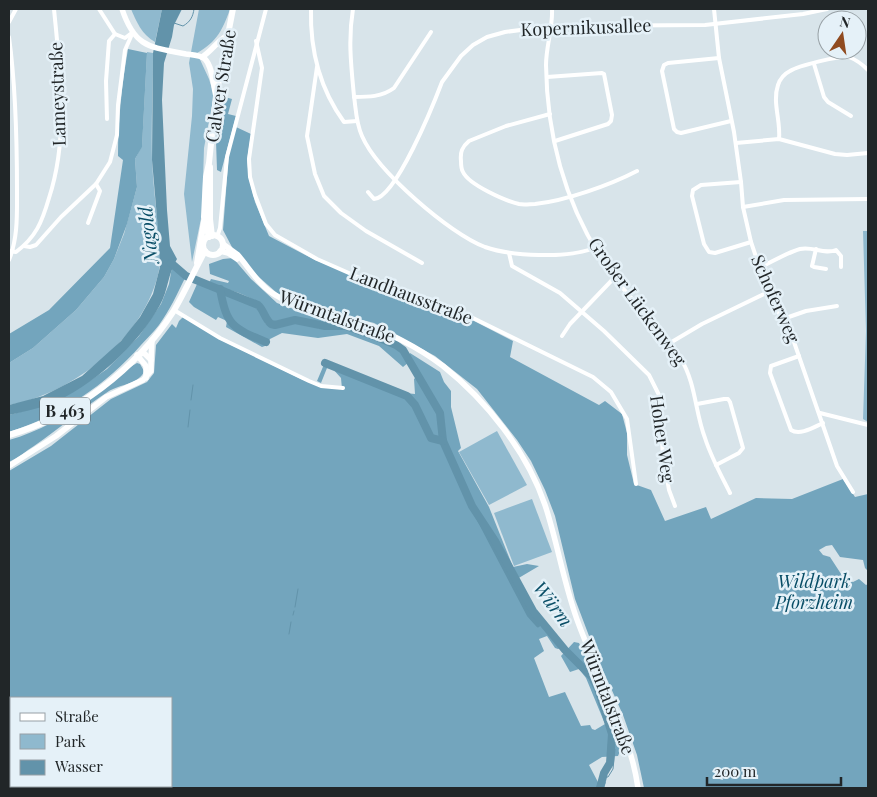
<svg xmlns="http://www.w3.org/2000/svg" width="877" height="797" viewBox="0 0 877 797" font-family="'Playfair Display',serif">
<rect width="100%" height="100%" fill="#d8e4ea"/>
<g fill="#8fb9ce">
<path d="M131 9H162L155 42C142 35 136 21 131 9Z"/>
<path d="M199 9H230C223 29 217 42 197 53L209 79 214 95 204 148 202 214 192 262 184 194 192 116 193 89 189 63Z"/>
<path d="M147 52 153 53C153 88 151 124 152 160 153 184 156 208 159 232 160 244 162 258 159 270 146 336 74 394 9 405V363L33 348 76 310 104 277 114 259 124 234 137 187 135 159 142 146Z"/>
<polygon points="863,231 868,231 868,422 863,419 866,331"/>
<polygon points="497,431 527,485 489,505 459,452"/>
<polygon points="532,499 552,552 514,566 494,513"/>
</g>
<g fill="#73a5bd" fill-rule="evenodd">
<path d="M128 49 147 53 142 147 135 159 137 187 127 224 114 259 104 277 76 310 33 348 9 363V334L49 310 110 248 123 160 118 156C118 120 122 84 128 49Z"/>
<polygon points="221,96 232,99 228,114 236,116 221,172 217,170 216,141"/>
<polygon points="236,127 251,134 247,160 249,178 255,202 269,236 313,259 364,280 401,299 474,321 513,341 510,357 599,405 605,401 622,414 627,433 627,455 634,484 651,490 665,521 706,507 711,519 756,498 792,499 843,479 855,497 868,494 868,571 865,568 863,560 840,557 832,545 826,546 819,550 823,555 830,557 845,580 853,582 859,579 866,585 868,584 868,788 644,788 637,755 623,715 597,657 575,599 555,516 545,490 531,461 517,440 477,389 435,356 374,323 294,302 277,293 251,270 233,249 223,230 229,152"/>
<path d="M233 258 251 279 277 303 338 325 322 324 297 319 272 323C264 318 264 308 256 302 242 291 224 290 209 283L211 279 228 283 229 281 210 274 209 264 223 259Z"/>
<path d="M172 267 185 278C177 294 170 310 159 325 154 332 147 338 141 345 106 385 60 416 9 432V415L49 404 91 380 107 369 139 336 161 304 169 284Z"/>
<polygon points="197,284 216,289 255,307 260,312 266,324 272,327 299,322 321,329 335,329 345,327 392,345 400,350 409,362 403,367 379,346 347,334 318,338 282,333 270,339 265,346 262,347 226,327 227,321 218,317 216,320 194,307 189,302"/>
<path d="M183 317 221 340 301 379 321 387 342 389 341 378 332 368H327L321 383 317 381 325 362H329L405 393 415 394 414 379 419 374 409 356 410 353 440 372 444 382 451 391V407L461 448 458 451 489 507 513 567 527 564 539 566 517 579 531 604 564 647 558 649 555 648 547 636 539 639 544 651 534 658 549 697 565 692 581 726 590 725 592 729 595 730 605 724 586 678 579 669 570 672 561 656 574 642 579 643 619 732 621 749 618 756 602 757 589 765 599 784 606 782 604 788H9V471L51 446 111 399 147 382 154 373 156 345 172 324 176 328 179 321ZM11 698H171V786H11Z"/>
<path d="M137 363 140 364 144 371C141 383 119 385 109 391 83 408 60 428 34 446 26 451 18 458 9 462V440C38 432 66 416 91 398 106 387 120 372 137 363Z"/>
</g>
<path fill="#6293aa" d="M162 9H182L174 25 172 37 164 63 162 100 167 210 170 246 177 259C168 273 168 291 160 305 139 344 91 388 50 404 37 409 22 412 9 415V405L43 396 82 376 121 341 140 317 153 294 160 267 159 241 152 160 153 53Z"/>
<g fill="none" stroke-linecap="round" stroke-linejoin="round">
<g stroke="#6293aa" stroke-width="1">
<path d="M174 23 183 26C190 22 193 17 194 9"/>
<polyline points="191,400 193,385"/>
<polyline points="188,427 190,410"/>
<polyline points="295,607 298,589"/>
<polyline points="293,615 294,611"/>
<polyline points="289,634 291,622"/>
<polyline points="603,777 608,777 613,769 615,749 611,745"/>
</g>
<polyline stroke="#6293aa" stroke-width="4.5" points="472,506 529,615 538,625"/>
<g stroke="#6293aa" stroke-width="8">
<path d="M171 263 186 276 258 305C264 310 264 318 271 324L275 325 295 320 325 326H346L377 337 396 345 403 350 440 413 443 441 472 506 495 541 533 611 565 650 592 677 598 689 612 734 610 763 604 773 600 788"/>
<path d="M220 289C227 326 232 328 266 342"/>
<polyline points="325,363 407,396 415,405 431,438 443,441"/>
</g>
<g stroke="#fff" stroke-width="4">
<polyline points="99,9 115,34 125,38 133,32"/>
<path d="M311 9C310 49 320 89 344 122L357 121"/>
<path d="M353 9C348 39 351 65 354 96 356 110 356 123 362 136 377 171 450 234 485 247 511 256 567 259 594 248"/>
<path d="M552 9C553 28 546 46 546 65 547 143 568 214 614 277 635 306 664 328 681 359 696 384 695 412 705 438 711 457 721 475 730 493"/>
<polyline points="714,9 719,58 734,132 741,182 743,207 751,242 768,292 794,342 837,466 853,492"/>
<polyline points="9,22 16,9"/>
<path d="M9 37C16 88 17 140 17 191 17 214 18 238 9 260"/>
<polyline points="256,41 262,68 249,159 250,177 255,195 266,224 275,235 317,259 399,295 473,318 593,377 611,392 627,419 636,484"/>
<polyline points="719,58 668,63 664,65 662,71 674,129 677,132 681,133 731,121"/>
<polyline points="814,64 824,97 828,102 851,116"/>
<polyline points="317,67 307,136 315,174 324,196 341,213 366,231 422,263"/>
<polyline points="547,77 602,73 604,74 612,115 611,121 608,124 555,141"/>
<path d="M354 97C368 97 382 97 394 88L431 32"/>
<path d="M550 114 506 126 469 141C462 147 460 152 461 161 461 165 461 169 463 172 469 185 506 201 519 204 524 205 530 204 535 204 565 201 610 185 637 171"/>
<polyline points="107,119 106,81 109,41 115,34"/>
<path d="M779 139C781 121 772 102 778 85 780 79 784 74 790 71 798 66 840 55 849 57 857 60 863 65 868 70"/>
<polyline points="736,143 779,139 835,154 847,155 868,153"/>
<polyline points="741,182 701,185 693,190 692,196 704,244 709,252 715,253 751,242"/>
<path d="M368 192 374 199C396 198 434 103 442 82L461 56 473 45 487 37 505 32 551 26 705 25 803 14 827 9"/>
<polyline points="743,207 784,200 868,199"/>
<polyline points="88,223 100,191 96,184"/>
<polyline points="217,237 220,228 227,157 266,9"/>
<polyline points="24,246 30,247 36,245 61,217 96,184 110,162 117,135 118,105 125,50 133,32"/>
<polyline points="816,249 812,266 814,267 826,269"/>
<path d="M9 251 16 252C36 237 42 222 49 198 69 137 60 72 54 9"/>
<polyline points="509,253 512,266 560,293 604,331 649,375 659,395 663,456 669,490 675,506"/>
<path d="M759 268C772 262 786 253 800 249 813 246 824 255 836 250L841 256V267"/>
<polyline points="174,310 220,338 309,381 321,386 343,388"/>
<polyline points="783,319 806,311 837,306"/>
<polyline points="562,336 570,324 614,278"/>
<polyline points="670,343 702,324 768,292"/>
<path d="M799 356 771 366 770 373 791 430C800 436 814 427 823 423"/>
<polyline points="697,404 724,399 728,399 730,402 743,448 739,453 716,465"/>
<polyline points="820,413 868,425"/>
</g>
<g stroke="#fff" stroke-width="5.5">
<path d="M122 9C135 48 150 47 186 54 192 55 200 55 205 59 213 67 213 86 216 96"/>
<path d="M202 57C212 51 218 40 228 35"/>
<path d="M223 244C228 248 233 251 238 255 250 269 260 287 277 296 300 311 330 314 356 321 385 330 419 348 443 366 487 401 527 452 545 505 558 544 564 586 579 625 599 679 630 731 638 788"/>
<polyline points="220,251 228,253 237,259"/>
<polyline points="137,355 146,366 146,378"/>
<polyline points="151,360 152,340"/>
<polyline points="9,466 56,436 106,397 143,380 151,371 151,360 144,353 138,355"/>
</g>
<g stroke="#fff" stroke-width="6">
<polyline points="210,167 210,219 212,236"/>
<circle cx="213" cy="245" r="10"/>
<polyline points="209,237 204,217 206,177 209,163 216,96 233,9"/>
<polyline points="197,263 204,221"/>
<path d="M9 435C75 416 136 369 173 312 185 292 194 271 205 251"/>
</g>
</g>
<g text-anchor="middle" stroke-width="5" stroke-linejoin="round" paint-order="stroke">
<rect fill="#e5f1f8" stroke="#5c6366" stroke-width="1" x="40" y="397.5" width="50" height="27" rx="4"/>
<g font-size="16" font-weight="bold" fill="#212628">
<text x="65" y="417">B 463</text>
</g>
<g font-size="18" fill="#212628" stroke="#e5f1f8">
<text transform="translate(586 28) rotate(-2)" y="6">Kopernikusallee</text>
<text transform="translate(221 86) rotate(-81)" y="6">Calwer Straße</text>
<text transform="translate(58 94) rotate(-92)" y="6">Lameystraße</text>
<text transform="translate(411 296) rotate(21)" y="6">Landhausstraße</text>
<text transform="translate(775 299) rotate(66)" y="6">Schoferweg</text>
<text transform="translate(637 302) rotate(54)" y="6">Großer Lückenweg</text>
<text transform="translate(337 317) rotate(20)" y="6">Würmtalstraße</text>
<text transform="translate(662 439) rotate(82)" y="6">Hoher Weg</text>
<text transform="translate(607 697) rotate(69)" y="6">Würmtalstraße</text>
</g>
<g font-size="18" font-style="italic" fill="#084d66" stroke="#e5f1f8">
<text x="814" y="588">Wildpark<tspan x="814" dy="21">Pforzheim</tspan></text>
</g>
<g font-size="19" font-style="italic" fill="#0a4e67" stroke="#e5f1f8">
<text transform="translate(148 235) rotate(-96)" y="7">Nagold</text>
<text transform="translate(553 604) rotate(53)" y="7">Würm</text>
</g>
</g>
<rect width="877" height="797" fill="none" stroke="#212628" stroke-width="20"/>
<rect x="10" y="697" width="162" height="90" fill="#e5f1f8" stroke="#97a0a5"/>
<rect x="20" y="713" width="25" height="8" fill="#ffffff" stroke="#97a0a5"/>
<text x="55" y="722" font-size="15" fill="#212628">Straße</text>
<rect x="20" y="734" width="25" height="15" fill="#8fb9ce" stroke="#97a0a5"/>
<text x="55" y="747" font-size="15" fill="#212628">Park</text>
<rect x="20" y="760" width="25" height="15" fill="#6293aa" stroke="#97a0a5"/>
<text x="55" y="772" font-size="15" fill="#212628">Wasser</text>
<g transform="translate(842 35) rotate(13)"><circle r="24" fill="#e5f1f8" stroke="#97a0a5"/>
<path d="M0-4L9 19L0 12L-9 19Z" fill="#904b20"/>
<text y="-8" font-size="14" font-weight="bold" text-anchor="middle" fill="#212628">N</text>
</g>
<path d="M707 777v8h134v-8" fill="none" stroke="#212628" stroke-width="2.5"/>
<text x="714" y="777" font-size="15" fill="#212628" stroke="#e5f1f8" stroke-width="4" paint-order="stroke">200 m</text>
</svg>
